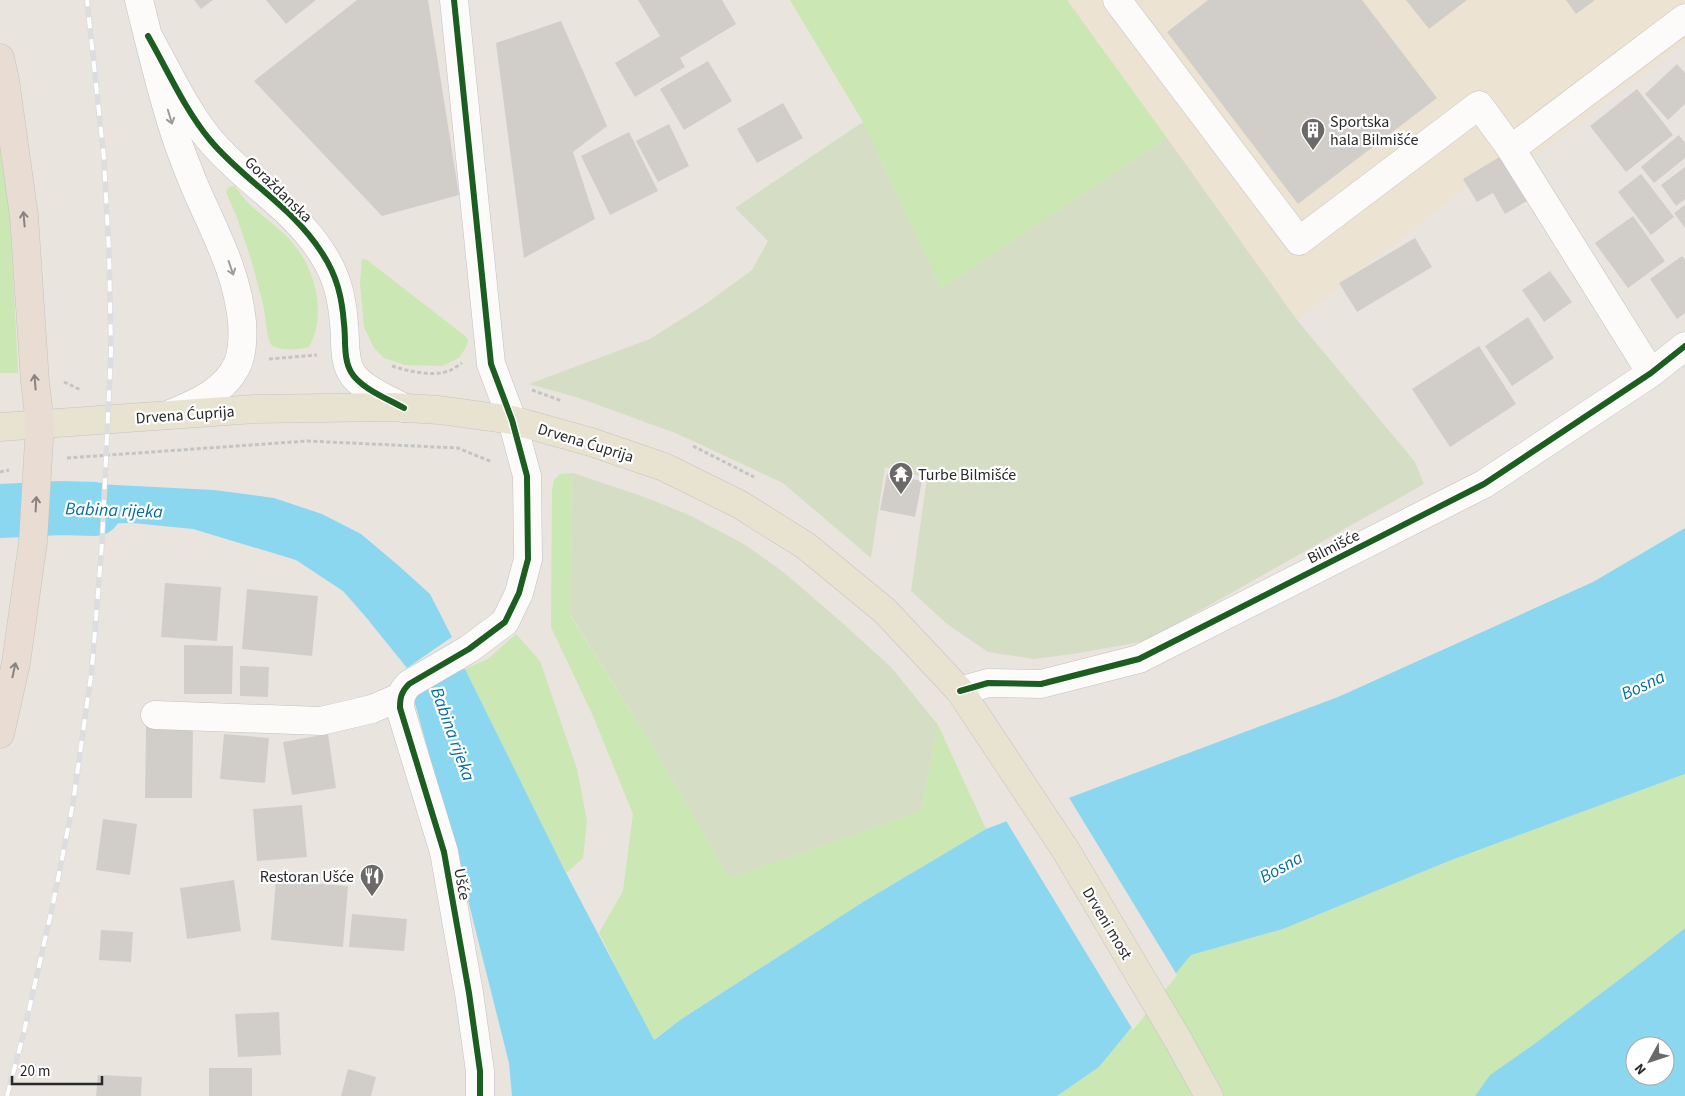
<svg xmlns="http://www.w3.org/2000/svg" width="1685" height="1096" viewBox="0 0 1685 1096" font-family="'Source Sans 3',sans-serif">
<rect width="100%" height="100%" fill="#e9e4de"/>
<polygon fill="#ede3d2" points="1067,0 1685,0 1685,42 1525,164 1480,176 1297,320"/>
<g fill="#cae7b4">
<polygon points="790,0 1067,0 1167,138 941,289 863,122"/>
<polygon points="0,123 8,175 18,373 0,373"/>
<path d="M235 186C239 192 244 199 249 204 264 218 283 230 295 246 317 273 326 316 309 347 296 350 284 351 272 346L268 338 264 308 251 259 236 215 226 192 229 187Z"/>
<polygon points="362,259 367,260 465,336 468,340 466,347 459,358 442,366 405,365 384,358 374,348 364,327 360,283"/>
<polygon points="573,473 570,615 660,758 727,874 734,877 921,811 938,725 986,829 863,902 680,1020 653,1040 599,933 623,891 633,814 593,716 551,627 552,490 554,480 560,474"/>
<polygon points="516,634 540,661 577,769 587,821 583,858 566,873 465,669 488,659"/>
<polygon points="1685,774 1685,928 1641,963 1537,1042 1490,1075 1475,1096 1057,1096 1099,1067 1191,955 1283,929 1449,861"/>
</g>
<g fill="#d5ddc5">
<polygon points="863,122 941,289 1167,138 1297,320 1415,462 1424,484 1146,641 1079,653 1034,659 988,652 947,624 911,591 927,478 885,467 871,558 783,483 678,434 579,398 529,384 650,339 707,303 752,270 768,241 735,208"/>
<polygon points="573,473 644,497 689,515 744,544 782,571 839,620 891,667 938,725 921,811 734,877 727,874 660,758 570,614"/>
</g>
<g fill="#8cd7f0" fill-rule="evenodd">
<polygon points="37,481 214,490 274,498 322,514 361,534 399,566 430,594 452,637 407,668 365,616 343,591 296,560 193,529 132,523 38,525"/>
<polygon points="0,489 2,489 4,526 0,528"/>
<polygon points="1685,528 1685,774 1449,861 1283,929 1191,955 1099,1067 1057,1096 512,1096 509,1063 453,840 411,689 433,679 465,669 566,873 654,1040 680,1020 863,902 986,829 1338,697 1593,582"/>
<path d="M1685 928V1096H1475L1490 1075 1537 1042 1641 963ZM1635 1046H1665V1076H1635Z"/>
</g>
<polygon fill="#e9e4de" points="1068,796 1177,975 1133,1030 1005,819"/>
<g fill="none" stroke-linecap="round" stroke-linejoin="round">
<polyline stroke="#8cd7f0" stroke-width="54" points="0,511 61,508 95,509"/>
</g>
<g fill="#d1ceca">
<polygon points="194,0 213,0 201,9"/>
<polygon points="266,0 316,0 286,24"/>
<polygon points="357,0 428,0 459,195 382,216 254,81"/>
<polygon points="638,0 722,0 736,24 680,58 685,67 635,97 615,63 660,36"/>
<polygon points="1208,0 1362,0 1437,98 1298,204 1167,32"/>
<polygon points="1406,0 1467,0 1429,29"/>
<polygon points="1566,0 1595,0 1576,14"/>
<polygon points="561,21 607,126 573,152 595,219 524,258 496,43"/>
<polygon points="708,61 732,101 684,130 660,89"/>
<polygon points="1677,64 1685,73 1685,104 1668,120 1645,94"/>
<polygon points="1637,89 1673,135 1626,172 1590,126"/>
<polygon points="783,103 803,138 757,163 737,129"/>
<polygon points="669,124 689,166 658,182 636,141"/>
<polygon points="629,132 658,191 610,215 581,156"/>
<polygon points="1679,135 1685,143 1685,158 1654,183 1641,167"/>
<polygon points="1501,156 1527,201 1505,214 1493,193 1477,202 1463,179"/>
<polygon points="1685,167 1685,199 1676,206 1661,185"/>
<polygon points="1641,174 1674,217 1651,235 1618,192"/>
<polygon points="1685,205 1685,228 1674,213"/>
<polygon points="1633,216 1665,261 1628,288 1595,243"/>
<polygon points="1415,238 1432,267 1357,312 1339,283"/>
<polygon points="1682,256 1685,259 1685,313 1677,319 1650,279"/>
<polygon points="1550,271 1572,302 1544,322 1522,290"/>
<polygon points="1528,317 1554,358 1512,386 1485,346"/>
<polygon points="1479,346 1516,404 1450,447 1412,389"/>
<polygon points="887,474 922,481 915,517 880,510"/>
<polygon points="165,583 221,587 217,641 161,637"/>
<polygon points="247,589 318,596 312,656 242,649"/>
<polygon points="184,645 233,646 232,694 184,694"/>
<polygon points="240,666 269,667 268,697 240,696"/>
<polygon points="146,726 193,727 192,798 145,798"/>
<polygon points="224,734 269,738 265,783 220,779"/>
<polygon points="328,734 336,788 292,795 283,742"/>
<polygon points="302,805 307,857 257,861 253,809"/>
<polygon points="103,819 137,824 130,875 96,870"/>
<polygon points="234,880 241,931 187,939 180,888"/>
<polygon points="276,880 348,886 343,947 271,940"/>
<polygon points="352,914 407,919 404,951 349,947"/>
<polygon points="101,930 133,932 131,962 99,960"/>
<polygon points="279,1012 281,1055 238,1057 235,1014"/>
<rect x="209" y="1068" width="43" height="28"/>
<polygon points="348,1069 376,1077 371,1096 341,1096"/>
<polygon points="98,1075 142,1077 141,1096 96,1096"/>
</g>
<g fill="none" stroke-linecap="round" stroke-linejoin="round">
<defs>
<g id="minor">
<path d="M139 0C151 48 162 97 178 143 186 165 194 186 204 207 221 245 238 279 242 322 243 336 243 350 238 363 226 391 197 403 170 414"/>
<path d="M454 0 491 364 512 420 527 476 528 559 519 593 505 622 469 649 409 684C401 692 400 698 400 708L444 852 469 993 480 1071V1096"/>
<polyline points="1117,0 1299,241 1479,105 1511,149 1651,373"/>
<path d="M148 36C168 71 185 110 210 140 244 181 292 206 322 253 337 276 342 297 344 324 346 339 343 358 351 372 360 388 388 399 404 408"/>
<polyline points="1511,149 1685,18"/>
<polyline points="960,691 988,683 1041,684 1139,659 1484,484 1651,373 1685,346"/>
<polyline points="155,715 321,721 372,709 400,697"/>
</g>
<polyline id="major" points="0,427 255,409 391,407 439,410 512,420 591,442 664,467 739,504 806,546 885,611 960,691 1065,849 1178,1040 1209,1096"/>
<polyline id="highway" points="0,58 5,80 24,216 35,382 40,424 33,542 16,663 0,734"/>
</defs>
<use href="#minor" stroke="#c2c0c0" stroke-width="29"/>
<use href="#major" stroke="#c4c3c0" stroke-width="29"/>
<use href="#highway" stroke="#c4c3c0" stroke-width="29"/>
<g stroke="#c4c4c3" stroke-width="3" stroke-dasharray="4 2.5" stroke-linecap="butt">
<polyline points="269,359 317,355"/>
<path d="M392 366C407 371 432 377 448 371 453 370 458 365 462 363"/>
<polyline points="64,382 81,390"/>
<polyline points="532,390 562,401"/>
<polyline points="693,446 754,477"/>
<polyline points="67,458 307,441 458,448 492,462"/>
<polyline points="0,472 9,470"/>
</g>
<use href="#minor" stroke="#fcfbfa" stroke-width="28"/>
<use href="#major" stroke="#e8e2d1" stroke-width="28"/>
<use href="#highway" stroke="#e9dcd2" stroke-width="28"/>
<defs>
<polyline id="rail" points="7,1096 23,1036 53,904 73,803 92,668 102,543 111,351 109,252 104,159 87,0"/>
</defs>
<use href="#rail" stroke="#dddcde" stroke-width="5.5"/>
<use href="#rail" stroke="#fff" stroke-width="4" stroke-dasharray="11" stroke-linecap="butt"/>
<defs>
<g id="cycleway">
<path d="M454 0 491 364 512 420 527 476 528 559 519 593 505 622 469 649 409 684C401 692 400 698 400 708L444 852 469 993 480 1071V1096"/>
<path d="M148 36C168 71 185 110 210 140 244 181 292 206 322 253 337 276 342 297 344 324 346 339 343 358 351 372 360 388 388 399 404 408"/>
<polyline points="960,691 988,683 1041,684 1139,659 1484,484 1651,373 1685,346"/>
</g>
</defs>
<use href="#cycleway" stroke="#fff" stroke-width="9"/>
<use href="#cycleway" stroke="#1b5e20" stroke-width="6"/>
</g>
<defs><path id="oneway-shaft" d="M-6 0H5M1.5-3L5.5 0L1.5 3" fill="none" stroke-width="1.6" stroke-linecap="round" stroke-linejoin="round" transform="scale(1.25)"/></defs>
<g stroke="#9d9c9c">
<use href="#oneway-shaft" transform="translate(170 117) rotate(73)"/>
<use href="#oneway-shaft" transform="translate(231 268) rotate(71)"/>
</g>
<g stroke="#89827e">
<use href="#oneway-shaft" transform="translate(24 219) rotate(-95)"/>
<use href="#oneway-shaft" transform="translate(35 382) rotate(-95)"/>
<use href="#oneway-shaft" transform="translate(36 504) rotate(-87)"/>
<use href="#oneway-shaft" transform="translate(14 670) rotate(-78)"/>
</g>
<defs>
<symbol id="building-pin" viewBox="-11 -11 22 30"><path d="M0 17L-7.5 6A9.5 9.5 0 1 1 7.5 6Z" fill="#6c6a68" stroke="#fff"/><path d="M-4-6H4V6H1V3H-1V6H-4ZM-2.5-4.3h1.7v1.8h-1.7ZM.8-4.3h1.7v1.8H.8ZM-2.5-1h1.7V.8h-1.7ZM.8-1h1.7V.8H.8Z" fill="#fff"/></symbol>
<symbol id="temple-pin" viewBox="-11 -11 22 30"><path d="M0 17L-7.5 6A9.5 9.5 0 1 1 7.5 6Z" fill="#6c6a68" stroke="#fff"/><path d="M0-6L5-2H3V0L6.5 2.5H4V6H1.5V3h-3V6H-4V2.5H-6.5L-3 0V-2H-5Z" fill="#fff"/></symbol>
<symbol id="restaurant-pin" viewBox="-11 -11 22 30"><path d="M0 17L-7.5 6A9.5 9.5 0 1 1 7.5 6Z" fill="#6c6a68" stroke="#fff"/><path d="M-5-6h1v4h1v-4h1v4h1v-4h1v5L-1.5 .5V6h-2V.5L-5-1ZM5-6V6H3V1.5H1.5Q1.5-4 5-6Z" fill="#fff"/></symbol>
</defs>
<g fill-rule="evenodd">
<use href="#building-pin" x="1299" y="116" width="28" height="38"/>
<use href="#temple-pin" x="887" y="460" width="28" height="38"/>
<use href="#restaurant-pin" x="358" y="862" width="28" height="38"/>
</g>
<g text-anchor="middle" stroke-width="4.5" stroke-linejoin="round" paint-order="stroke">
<g font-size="16" fill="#292929" stroke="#fff" text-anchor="start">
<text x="1330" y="127">Sportska<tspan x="1330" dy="18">hala Bilmišće</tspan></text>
<text x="918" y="480">Turbe Bilmišće</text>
<text x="354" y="882" text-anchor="end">Restoran Ušće</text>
</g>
<g font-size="16" fill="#292929" stroke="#fff">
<text transform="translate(279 189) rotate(44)" y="6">Goraždanska</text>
<text transform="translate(185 414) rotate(-4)" y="6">Drvena Ćuprija</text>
<text transform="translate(586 442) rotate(17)" y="6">Drvena Ćuprija</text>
<text transform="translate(1333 546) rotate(-27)" y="6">Bilmišće</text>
<text transform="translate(463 884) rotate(80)" y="6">Ušće</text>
<text transform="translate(1108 923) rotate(59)" y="6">Drveni most</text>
</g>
<g font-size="18" font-style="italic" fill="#026ea5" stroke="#fff">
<text transform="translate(114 510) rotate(2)" y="6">Babina rijeka</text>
<text transform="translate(1643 685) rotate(-25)" y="6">Bosna</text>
<text transform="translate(453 734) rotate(70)" y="6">Babina rijeka</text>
<text transform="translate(1281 867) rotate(-29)" y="6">Bosna</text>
</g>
</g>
<g transform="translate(1650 1061) rotate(230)"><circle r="24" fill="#ffffff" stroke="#a9a9a9"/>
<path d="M0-4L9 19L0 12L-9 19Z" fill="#6c6a68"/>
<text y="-8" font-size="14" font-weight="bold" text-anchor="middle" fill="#292929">N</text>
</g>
<path d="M12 1076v8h90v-8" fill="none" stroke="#292929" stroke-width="2.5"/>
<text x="20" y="1076" font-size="15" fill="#292929" stroke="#ffffff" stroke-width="4" paint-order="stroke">20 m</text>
</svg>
